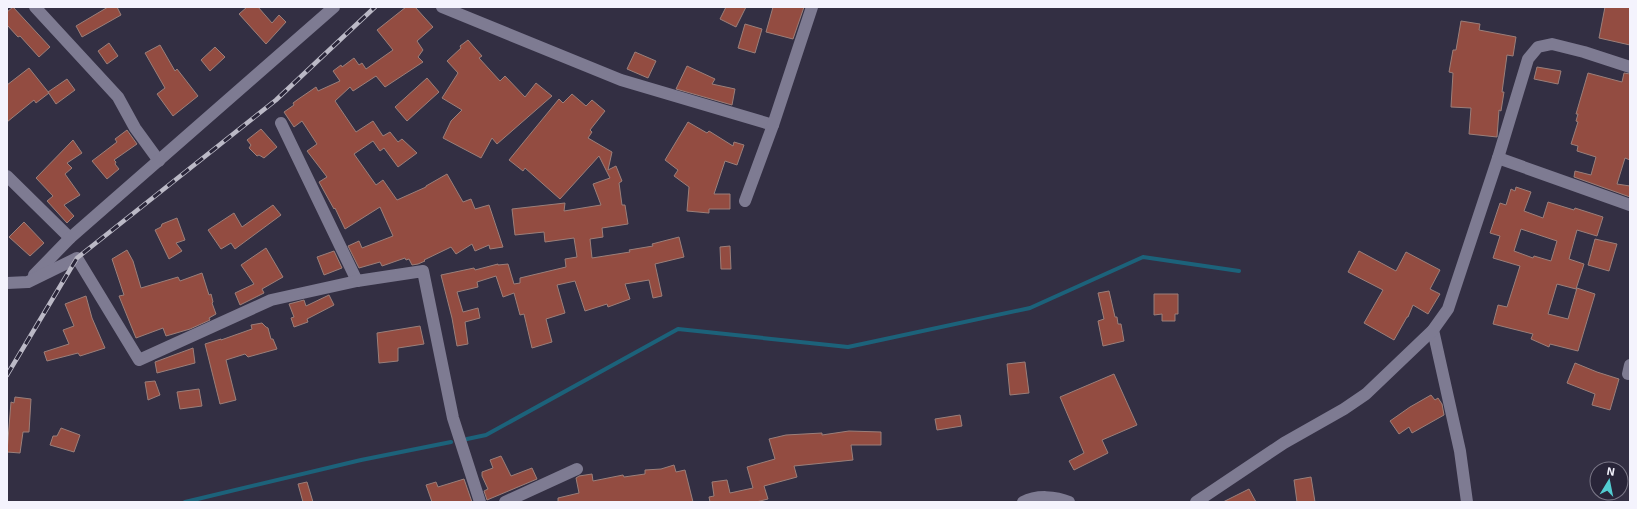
<svg xmlns="http://www.w3.org/2000/svg" width="1637" height="509" viewBox="0 0 1637 509" font-family="'Exo 2',sans-serif">
<rect width="100%" height="100%" fill="#332f43"/>
<g fill="none" stroke-linecap="round" stroke-linejoin="round">
<g stroke="#1c627a" stroke-width="4">
<polyline points="467,439 486,435 678,329 848,347 1030,308 1143,257 1239,271"/>
<polyline points="185,502 361,460 451,442"/>
</g>
</g>
<g fill="#934c41" stroke="#9b7f7a" fill-rule="evenodd">
<polygon points="13,7 50,47 39,57 20,36 18,37 7,25 7,12"/>
<polygon points="108,7 117,7 121,15 82,37 76,26"/>
<polygon points="247,7 258,7 272,23 279,15 286,22 266,44 239,14"/>
<polygon points="406,7 415,7 433,27 417,41 423,50 418,57 423,62 385,87 376,76 353,91 350,87 335,101 356,132 373,121 383,136 390,132 398,142 402,139 417,153 398,167 384,148 380,151 373,141 354,154 376,185 383,180 397,200 426,187 426,186 447,174 463,202 471,199 475,209 489,205 503,247 490,249 489,245 475,251 472,244 456,254 451,247 424,260 425,261 418,264 412,265 409,259 406,260 405,258 382,266 380,262 359,268 348,246 359,241 362,248 393,236 380,207 345,229 335,208 334,209 319,182 327,177 307,151 317,144 302,121 294,127 284,112 294,105 293,103 297,100 316,87 318,91 340,81 333,71 341,65 342,67 354,58 359,65 362,63 366,69 393,50 377,30"/>
<polygon points="726,7 746,7 736,27 720,19"/>
<polygon points="773,7 804,7 793,39 766,32"/>
<polygon points="1605,7 1630,7 1630,45 1599,38"/>
<polygon points="1461,21 1480,24 1479,30 1516,37 1513,56 1507,55 1502,92 1504,92 1501,111 1499,110 1497,137 1469,134 1471,108 1451,107 1453,73 1449,72 1453,50 1456,50"/>
<polygon points="745,24 762,29 755,53 738,48"/>
<polygon points="468,40 482,56 479,58 500,81 505,76 525,97 536,83 552,96 497,144 492,138 481,158 443,138 451,121 462,110 442,98 458,73 447,61 461,48 460,46"/>
<polygon points="109,43 118,56 107,64 98,51"/>
<polygon points="160,45 175,71 177,69 198,96 173,116 157,94 165,88 145,53"/>
<polygon points="215,47 225,57 210,71 201,60"/>
<polygon points="635,52 656,61 648,78 627,69"/>
<polygon points="687,66 715,79 712,84 735,89 732,105 676,89"/>
<polygon points="1537,67 1561,71 1558,84 1534,79"/>
<polygon points="29,68 49,93 36,103 34,100 7,122 7,85"/>
<polygon points="1588,73 1622,82 1624,73 1630,74 1630,160 1625,158 1617,184 1630,186 1630,197 1574,177 1575,171 1591,175 1596,157 1577,151 1578,146 1571,144 1578,122 1576,121 1578,114 1576,114"/>
<polygon points="427,78 439,92 407,121 395,107"/>
<polygon points="67,79 75,90 56,104 48,92"/>
<polygon points="572,94 586,106 592,100 605,111 590,130 592,132 588,138 612,152 608,170 616,166 622,181 619,183 622,205 625,205 628,224 602,228 603,237 590,239 592,258 630,252 629,250 653,246 652,244 679,237 684,257 655,264 662,296 653,298 649,280 625,284 630,299 608,307 607,304 585,311 575,281 557,285 565,313 546,319 552,342 532,348 524,314 520,315 514,293 503,297 496,276 477,282 478,287 457,292 463,312 478,308 480,318 465,322 468,344 457,346 452,318 441,275 474,268 475,270 498,264 498,265 508,264 514,284 520,283 520,278 566,267 565,259 577,257 574,238 545,242 544,232 515,235 512,209 565,203 564,211 601,205 593,184 610,178 599,156 560,199 525,168 523,171 509,160 559,99 563,103"/>
<polygon points="688,122 707,133 709,131 733,146 734,142 744,145 737,165 725,161 714,194 730,194 730,209 709,209 709,213 687,211 689,187 674,176 678,170 665,160"/>
<polygon points="261,129 277,147 264,158 259,155 257,156 249,148 251,145 247,140"/>
<polygon points="127,130 137,144 114,160 116,162 115,164 119,169 107,179 92,161 117,142 115,139"/>
<polygon points="73,140 82,153 67,163 72,168 65,174 80,195 64,205 74,216 67,223 47,201 53,196 36,178"/>
<path d="M1516 187 1531 192 1524 211 1543 218 1548 202 1574 210 1575 208 1603 217 1597 236 1577 230 1569 259 1584 264 1576 289 1557 284 1548 314 1568 319 1577 288 1595 294 1578 351 1550 344 1549 347 1531 339 1533 334 1493 324 1498 305 1507 307 1520 266 1493 258 1500 236 1490 233 1500 203 1506 205 1511 189 1515 191ZM1521 229 1557 241 1551 261 1534 256 1533 258 1514 251Z"/>
<polygon points="273,205 281,215 235,249 231,243 221,249 208,230 234,213 242,227"/>
<polygon points="177,218 185,240 176,243 182,251 169,259 155,230 161,227 162,224"/>
<polygon points="24,222 44,243 30,256 9,237"/>
<polygon points="1595,239 1617,244 1609,271 1588,265"/>
<polygon points="730,246 731,269 721,269 720,247"/>
<polygon points="266,248 283,277 262,289 264,293 240,305 235,293 254,284 241,265"/>
<polygon points="127,250 133,261 141,288 178,277 180,281 202,273 209,295 211,294 213,302 212,303 216,314 209,318 210,320 190,329 166,336 163,328 136,338 119,296 124,295 112,259"/>
<polygon points="334,251 342,268 324,275 317,257"/>
<polygon points="1359,251 1396,271 1406,252 1440,270 1430,289 1440,294 1428,314 1413,305 1408,317 1407,317 1394,340 1364,323 1383,290 1348,272"/>
<polygon points="1109,291 1115,317 1117,317 1118,324 1121,324 1124,341 1103,346 1098,321 1104,319 1098,293"/>
<polygon points="1154,294 1178,294 1178,314 1175,314 1175,321 1162,321 1162,314 1154,315"/>
<polygon points="329,295 334,305 307,319 308,322 294,327 291,318 294,317 289,304 304,300 306,306"/>
<polygon points="86,296 92,318 105,348 80,356 78,353 47,361 44,352 69,344 63,330 74,326 65,304"/>
<polygon points="262,323 266,327 268,328 271,339 273,339 277,349 248,357 245,354 226,360 236,400 220,404 205,344 221,339 221,340 252,329 251,325"/>
<polygon points="420,326 424,344 398,348 398,361 379,363 377,333"/>
<polygon points="193,348 195,363 157,373 155,362"/>
<polygon points="1025,362 1029,393 1010,395 1007,364"/>
<polygon points="1575,363 1597,372 1619,379 1610,410 1592,405 1595,394 1567,383"/>
<polygon points="1114,374 1137,425 1102,440 1108,453 1074,470 1069,461 1084,453 1060,397"/>
<polygon points="155,381 160,395 148,400 145,382"/>
<polygon points="199,389 202,406 180,409 177,392"/>
<polygon points="1431,395 1435,400 1438,398 1442,404 1444,415 1412,433 1409,427 1399,434 1390,421 1410,407"/>
<polygon points="15,397 31,399 29,432 23,432 20,453 7,452 11,402 14,403"/>
<polygon points="960,415 962,426 937,430 935,419"/>
<polygon points="61,428 80,435 74,452 50,445 53,436 57,436"/>
<polygon points="849,431 881,432 881,445 851,445 853,460 794,466 797,477 764,486 768,499 756,502 710,502 709,497 714,496 712,482 727,480 730,493 753,488 747,467 775,459 769,439 786,435 822,433 822,435"/>
<polygon points="501,456 511,476 532,468 537,479 487,500 484,491 488,489 482,476 482,472 493,468 490,460"/>
<polygon points="674,465 676,472 685,470 693,502 558,502 558,498 579,493 576,478 579,476 592,474 593,481 623,475 624,477 645,474 645,470 661,469"/>
<polygon points="1311,477 1315,502 1297,502 1294,480"/>
<polygon points="464,479 472,502 432,502 426,485 436,482 438,487"/>
<polygon points="307,482 313,502 303,502 298,484"/>
<polygon points="1249,489 1256,502 1223,502"/>
</g>
<g fill="none" stroke-linecap="round" stroke-linejoin="round">
<g stroke="#7e7b92" stroke-width="12">
<polyline points="35,7 118,97 135,128 159,161"/>
<polyline points="442,7 621,80 773,125"/>
<polyline points="281,123 357,281"/>
<polyline points="1498,158 1630,205"/>
<polyline points="7,176 70,238"/>
<polyline points="745,201 773,125 812,7"/>
<polyline points="34,275 70,238 334,7"/>
<polyline points="7,283 28,282 77,258 139,360 271,300 357,281 423,271 453,418 480,502"/>
<polyline points="1433,330 1460,451 1467,502"/>
<polyline points="1628,374 1630,365"/>
<polyline points="505,502 577,469"/>
<path d="M1023 502C1036 495 1056 496 1069 502"/>
<polyline points="1196,502 1284,443 1344,409 1366,394 1433,330 1448,309 1498,158 1528,59 1538,47 1552,44 1584,52 1630,67"/>
</g>
<defs>
<polyline id="rail" points="7,375 77,258 276,100 375,7"/>
</defs>
<use href="#rail" stroke="#bbb9c6" stroke-width="4.5"/>
<use href="#rail" stroke="#292539" stroke-width="3" stroke-dasharray="9" stroke-linecap="butt"/>
</g>
<rect width="1637" height="509" fill="none" stroke="#f4f3fd" stroke-width="16"/>
<g transform="translate(1609 481) rotate(10)"><circle r="19" fill="#292539" stroke="#7a7787"/>
<path d="M0-3L7 15L0 10L-7 15Z" fill="#52ccd1"/>
<text y="-6" font-size="11" font-weight="bold" text-anchor="middle" fill="#f4f3fd">N</text>
</g>
</svg>
